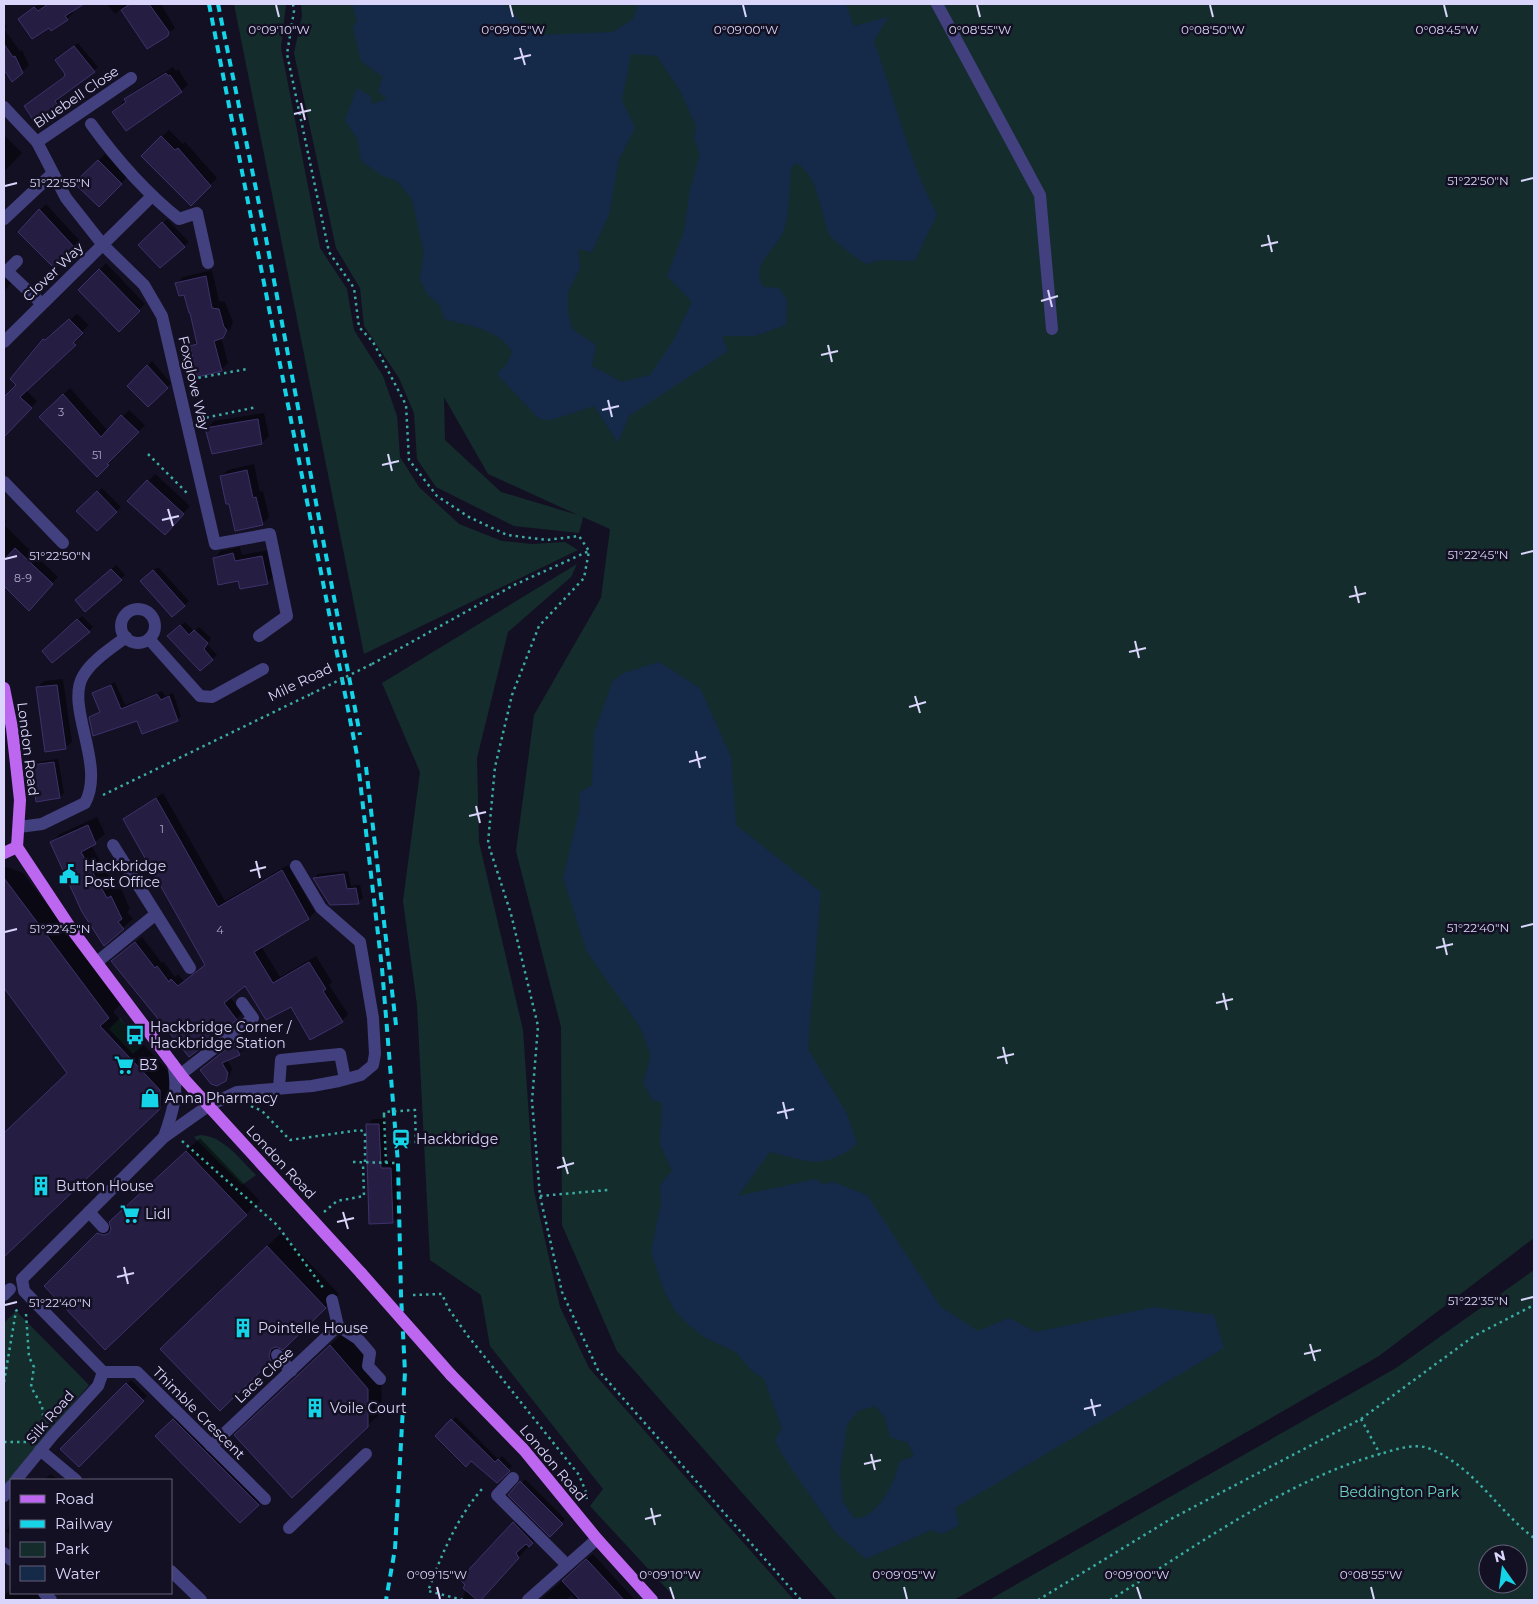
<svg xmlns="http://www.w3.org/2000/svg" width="1538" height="1604" viewBox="0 0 1538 1604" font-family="Montserrat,sans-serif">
<rect width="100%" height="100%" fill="#141023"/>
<g fill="#142d2c" fill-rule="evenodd">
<polygon points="234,4 286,4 281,48 320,248 347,289 354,330 383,376 397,416 400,457 419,487 459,524 502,541 532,544 565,542 578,550 364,654"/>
<path d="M301 4H1534V1238L1379 1356 954 1600H837L617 1351 562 1225 561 1027 516 851 534 715 601 598 610 529 583 517 579 533 514 526 436 487 417 459 414 413 399 378 364 326 360 288 336 248 294 53 302 16ZM444 397 488 474 578 515 501 492 445 440Z"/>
<polygon points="577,564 571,577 508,632 477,758 479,842 523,1030 534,1191 560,1307 589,1368 794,1600 677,1600 590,1506 603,1489 490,1346 481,1295 430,1260 417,1005 403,901 420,772 382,683"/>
<polygon points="120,1018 142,1046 133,1054 109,1029"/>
<path d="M200 1135C224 1136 240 1160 256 1175L242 1185 194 1137Z"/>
<path d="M1534 1270V1600H989L1396 1368ZM1488 1554H1518V1584H1488Z"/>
<polygon points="16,1311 89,1385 4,1488 4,1323"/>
</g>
<g fill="#152949" fill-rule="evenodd">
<path d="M352 4H503L535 35 613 32 633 19 638 4H846L854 26 888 17 874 41C895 99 908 159 937 214L915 261 880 260 866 264C858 259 835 243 830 235 819 213 820 176 796 163L791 169C789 188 790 209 785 227 779 249 747 264 764 287L779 288 787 300 786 325 755 336H722L728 351 629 416 618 443 594 406 551 420 539 419 497 374 507 364 512 352C498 328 468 326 444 319L440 305 427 294 420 280 424 253 412 199 397 181 383 176 361 161 358 140 345 120 357 88 370 96 372 104 387 99 378 91 383 77 361 61 353 28 357 20ZM631 54 657 56 679 89 696 126 694 139 700 154 690 190 684 231 667 276 692 302 673 341 650 375 622 382 592 366 596 345 572 329 568 311V292L580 268 578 249 592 252 609 215 619 159 635 128 622 100Z"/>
<path d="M659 662 700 688 731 757 736 825 821 892 808 1049 847 1114 857 1144C823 1171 807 1161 770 1152L738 1196 816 1179 823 1184 833 1182 867 1195 941 1307 978 1331 1009 1318 1036 1332 1154 1307 1214 1315 1224 1348 955 1508 959 1525 943 1534 931 1530 866 1559 835 1532 783 1456 775 1440 782 1428 764 1379 751 1370 736 1352 704 1337 689 1325 676 1312 665 1293 651 1252 661 1203 660 1185 672 1171 660 1144 662 1102 653 1101 643 1082 651 1056 640 1027 587 952 563 878 579 812 580 792 592 785 594 732 613 681 624 673ZM875 1406 885 1418 890 1437 908 1443 914 1456 899 1462C897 1479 882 1507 866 1516 863 1518 858 1518 854 1518L843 1502 840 1473 847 1425 858 1411Z"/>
</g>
<g fill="#0007">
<polygon points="39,4 82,4 72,10 73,13 67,19 49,26 20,19"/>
<polygon points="107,4 161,4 175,28 148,48 121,9 115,14"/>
<polygon points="4,23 7,27 4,29 20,51 22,50 29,65 22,72 5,76"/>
<polygon points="78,43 98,67 59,96 63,103 59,107 26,106 66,74 57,60"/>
<polygon points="173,67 176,71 178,69 188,85 181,91 113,112 133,92"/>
<polygon points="169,130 183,144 185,142 217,178 191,204 143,156"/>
<polygon points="4,135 22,153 4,172"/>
<polygon points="105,154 127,177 99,206 76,183"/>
<polygon points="46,204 79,240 54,266 40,210"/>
<polygon points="167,219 189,242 160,266 140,245"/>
<polygon points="106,263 145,304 119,330 80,290"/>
<polygon points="4,268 15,279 4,291"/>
<polygon points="212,270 219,301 225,302 233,322 230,330 221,337 228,363 221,370 192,346 198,340 185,293 176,284 183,277"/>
<polygon points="77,314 89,325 79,335 81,337 26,390 37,401 4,436 4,399 17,385 32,353 51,333 53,334"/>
<polygon points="152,361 171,383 148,406 129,386"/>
<polygon points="70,388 108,431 129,410 145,425 97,476 41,417"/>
<polygon points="264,413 269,436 262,443 207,428 214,421"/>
<polygon points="254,464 260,492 263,491 269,517 263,523 230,503 221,476 228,470"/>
<polygon points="155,474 190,506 171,527 129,501"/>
<polygon points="102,488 121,507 97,529 78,511"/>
<polygon points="4,518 7,521 4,525 58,577 29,609 4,584"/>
<polygon points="240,547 242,555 268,550 274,576 268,582 214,558 221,551"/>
<polygon points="116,565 125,575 121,579 81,596"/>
<polygon points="158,567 189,601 172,615 146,577"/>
<polygon points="82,616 93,627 89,631 48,647"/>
<polygon points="185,622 194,631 199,627 211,638 208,645 217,655 200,669 173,632"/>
<polygon points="63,679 72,742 65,748 37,688 44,681"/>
<polygon points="115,682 125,705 162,691 165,696 173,693 181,716 177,720 90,718 101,711 94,693"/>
<polygon points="58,759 64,793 60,797 33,766 37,762"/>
<polygon points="163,793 225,901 288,865 315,912 309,918 261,946 280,977 316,956 332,982 329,985 348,1014 342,1021 292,1006 246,984 230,997 243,1013 190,1055 118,955 142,937 162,963 163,961 175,977 178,974 184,981 206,964 124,819"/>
<polygon points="97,817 105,834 91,845 117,890 121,888 130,909 127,912 133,919 104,944 51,843 60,834"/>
<polygon points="7,867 23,873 122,1003 113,1012 173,1076 173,1095 4,1255 4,1134 68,1073 4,986 4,868"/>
<polygon points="348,871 351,886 360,885 363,898 358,902 314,878 318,874"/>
<polygon points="239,1040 244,1050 227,1060 232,1068 230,1075 225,1080 206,1066"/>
<polygon points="373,1119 385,1119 387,1162 397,1162 399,1216 393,1222 367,1125"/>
<polygon points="200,1138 260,1201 246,1214 45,1286 112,1220"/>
<polygon points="281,1233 339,1294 220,1409 175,1336"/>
<polygon points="344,1332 381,1375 382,1412 367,1426 250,1421"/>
<polygon points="131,1380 147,1396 79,1465 62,1449"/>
<polygon points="178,1416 262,1500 240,1521 157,1436"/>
<polygon points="456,1417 499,1460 502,1456 512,1466 497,1481 471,1459 437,1436"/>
<polygon points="50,1474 59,1480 45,1480"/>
<polygon points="525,1479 565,1519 550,1535 510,1495"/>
<polygon points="520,1517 538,1536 480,1600 462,1600 466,1589"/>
<polygon points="11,1524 11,1535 6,1531"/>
<polygon points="593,1554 635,1600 576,1600 571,1595 566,1600 540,1600"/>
<polygon points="11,1589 11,1593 45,1593 53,1600 4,1600 4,1596"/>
</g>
<g fill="#251e42" stroke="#3e326c">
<polygon points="48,4 84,4 65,16 68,20 51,31 49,28 32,39 18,19 34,7 38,11"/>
<polygon points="130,4 149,4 169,32 168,36 147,49 121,10"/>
<polygon points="4,44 13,57 15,56 23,73 12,82 4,70"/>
<polygon points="74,46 95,72 55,101 60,108 36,124 24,106 64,77 65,74 55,60"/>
<polygon points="166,73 168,76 170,75 182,92 126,131 112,112 126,102 124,99"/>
<polygon points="161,136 175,150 178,148 211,186 191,206 141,156"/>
<polygon points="98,160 122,184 99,207 74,183"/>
<polygon points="39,209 74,247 54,268 18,232"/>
<polygon points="162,222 185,247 160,268 138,245"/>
<polygon points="99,269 140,311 119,332 78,290"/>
<polygon points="206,276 212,308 219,309 224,327 227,330 223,338 214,341 222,371 197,377 190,346 197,344 190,313 189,313 184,295 179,296 175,283"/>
<polygon points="69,319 83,333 73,343 76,345 20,397 32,408 4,437 4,397 16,385 10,379 43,339 45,340"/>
<polygon points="147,365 168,388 148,407 127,386"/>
<polygon points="63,394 101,437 121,415 139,432 107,464 109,465 97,477 39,417"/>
<polygon points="258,419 262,444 212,454 205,428"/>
<polygon points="247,470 253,498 256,497 263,525 235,531 229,504 226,504 220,476"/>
<polygon points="147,480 184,514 165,535 127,501"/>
<polygon points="97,491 117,512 97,531 76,511"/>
<polygon points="15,548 53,584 29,611 4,586 4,560"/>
<polygon points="233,553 235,561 262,556 268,584 240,589 238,581 218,585 213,558"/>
<polygon points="111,569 122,580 85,612 75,600"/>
<polygon points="153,570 185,606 172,617 140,581"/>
<polygon points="77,619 90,632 52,663 42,651"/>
<polygon points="180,625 189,635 194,630 208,643 204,649 213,660 200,671 167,636"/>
<polygon points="57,685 66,749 45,752 36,687"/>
<polygon points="111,685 121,709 157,694 161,700 169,696 178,721 142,734 137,721 93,736 89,717 100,712 92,693"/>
<polygon points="54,762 60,798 36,802 31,765"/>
<polygon points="156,798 218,907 282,870 309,919 254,952 273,983 309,962 326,989 323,991 343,1022 310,1040 291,1007 266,1020 245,986 224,1003 237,1020 189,1057 111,961 135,942 155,968 157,966 169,982 171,979 178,986 205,965 123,819"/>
<polygon points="88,825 96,844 81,852 107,898 111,896 122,919 118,922 124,929 104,946 82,912 50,842"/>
<polygon points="344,874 347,889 356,888 359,904 330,905 313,878"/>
<polygon points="4,878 109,1018 100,1026 160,1090 160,1109 4,1257 4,1133 67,1073 4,988"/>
<polygon points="234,1043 240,1055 222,1063 228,1073 226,1081 217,1086 211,1084 200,1070"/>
<polygon points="366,1124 379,1124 381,1168 391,1168 393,1223 369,1224"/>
<polygon points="186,1151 247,1215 105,1350 44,1286 97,1233 104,1235 109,1233 111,1229 109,1222"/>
<polygon points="267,1246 326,1308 283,1350 276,1347 271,1349 269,1356 271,1361 220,1411 160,1349"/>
<polygon points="330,1345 368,1389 368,1427 292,1498 234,1435"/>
<polygon points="126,1383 144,1401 79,1467 60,1449"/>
<polygon points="173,1419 259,1505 240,1523 155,1436"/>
<polygon points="451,1419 495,1462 498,1459 510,1471 497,1483 471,1461 466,1467 435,1436"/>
<polygon points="520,1481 563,1524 550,1537 508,1495"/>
<polygon points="513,1522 533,1543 529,1547 526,1544 516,1553 519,1558 481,1600 477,1600 463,1588 465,1585 460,1579"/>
<polygon points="586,1559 591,1564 624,1600 580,1600 562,1581"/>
</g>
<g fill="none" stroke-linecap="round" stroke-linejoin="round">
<g stroke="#3aaca4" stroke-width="2.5" stroke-dasharray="2.5 4" stroke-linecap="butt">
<polyline points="293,4 294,11 287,54 329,252 354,288 359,327 373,342 406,405 409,460 437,496 469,517 507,535 547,540 579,536 589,551 584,578 539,626 512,695 495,767 488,843 511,914 538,1026 532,1101 540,1196 562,1292 598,1370 801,1600"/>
<polyline points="192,379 247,369"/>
<polyline points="200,419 257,407"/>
<polyline points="148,454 189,495"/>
<polyline points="372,664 514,585 589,551"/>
<polyline points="103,795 311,694"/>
<polyline points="251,1106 262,1111 290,1140 360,1130 365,1132 365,1163"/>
<polyline points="384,1115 386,1163"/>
<polyline points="182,1141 277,1225 324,1289"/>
<polyline points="408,1142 416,1142 415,1112"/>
<polyline points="353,1162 395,1163"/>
<polyline points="540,1196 608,1190"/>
<polyline points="324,1212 337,1201 364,1196 363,1163"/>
<polyline points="413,1295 442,1294 448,1308 468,1336 579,1475 586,1492 587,1503"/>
<polyline points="26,1314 29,1357 34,1367 31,1387 42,1406 44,1423"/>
<polyline points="4,1382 16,1311 20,1307"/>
<polyline points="1361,1419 1380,1454"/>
<polyline points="4,1442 30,1442"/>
<path d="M463 1600 428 1591C442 1554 456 1519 482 1489"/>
<polyline points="1038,1600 1169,1520 1361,1419 1474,1336 1534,1305"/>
<path d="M1110 1600C1192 1549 1286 1480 1380 1454 1394 1450 1413 1443 1428 1448 1473 1465 1497 1510 1534 1538"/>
</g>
<g stroke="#42407e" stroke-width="12">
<polyline points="937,4 1040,195 1052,329"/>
<polyline points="4,107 37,142 66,198 103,245 144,285 162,316 215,544 270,534 287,616 259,636"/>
<path d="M91 124C117 160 144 191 179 219L197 213 208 263"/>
<polyline points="37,142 131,78"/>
<polyline points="4,219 52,174"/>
<polyline points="17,261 7,271 42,304"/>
<polyline points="4,342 151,197"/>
<polyline points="4,482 63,543"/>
<circle cx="138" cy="626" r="17"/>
<polyline points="149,639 200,696 212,697 263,669"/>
<path d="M19 827 42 824 85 803C106 765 65 707 83 676 92 660 112 648 126 637"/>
<polyline points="113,845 190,968"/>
<polyline points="97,962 156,914"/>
<polyline points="181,1074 253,1018 242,1003"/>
<polyline points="279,1088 281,1060 340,1054 345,1079"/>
<path d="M164 1137C173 1112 179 1091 173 1064"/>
<polyline points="89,1212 103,1227"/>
<polyline points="4,1295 10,1289"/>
<polyline points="332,1300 338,1326"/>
<polyline points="277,1355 291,1371"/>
<polyline points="211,1446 338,1326 358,1339 370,1353 368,1366 380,1379"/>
<polyline points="40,1450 76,1480"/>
<polyline points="513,1478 497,1495 567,1565"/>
<polyline points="16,1480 53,1435 98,1386 103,1372"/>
<polyline points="4,1496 11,1486"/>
<polyline points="265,1499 137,1372 103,1372 24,1291 22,1279 164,1137 208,1106 237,1092 312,1086 339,1081 361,1075 373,1065 375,1054 373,1018 360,942 321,908 296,866"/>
<polyline points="289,1528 366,1454"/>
<polyline points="4,1553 11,1560"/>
<polyline points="171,1571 201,1600"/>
<polyline points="44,1593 51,1600"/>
<polyline points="528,1600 597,1539"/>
</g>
<g stroke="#bd67f1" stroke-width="12">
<polyline points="4,688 12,728 20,800 17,847 70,927 184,1079 361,1273"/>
<polyline points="4,853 17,847"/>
<polyline points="451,1375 524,1450 597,1539 652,1600"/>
</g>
<g stroke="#15d4e8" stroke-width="4" stroke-dasharray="8 6" stroke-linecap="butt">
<polyline points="209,4 357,755 382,968 398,1163 401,1295 405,1372 395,1549 386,1600"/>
<polyline points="218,4 265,233 360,735"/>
<polyline points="366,767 396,1025"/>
</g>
<g stroke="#3aaca4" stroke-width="2.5" stroke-dasharray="2.5 4" stroke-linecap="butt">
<polyline points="311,694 372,664"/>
<polyline points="384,1115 384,1112 415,1110 415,1112"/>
</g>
<polyline stroke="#bd67f1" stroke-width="12" points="361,1273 451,1375"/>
</g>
<path fill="none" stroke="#dad6fb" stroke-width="2" d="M276 5 279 17M510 5 513 17M743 5 746 17M977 5 980 17M1210 5 1213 17M1444 5 1447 17M520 48 525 65M514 59 531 55M301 103 305 120M294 114 311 110M1521 181 1533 178M5 186 17 183M1268 235 1272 252M1261 246 1278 242M1048 290 1052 307M1041 301 1058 296M828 345 832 362M821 355 838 351M608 400 612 417M602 410 619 406M388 454 392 471M382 465 399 461M168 509 173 526M162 520 179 516M1521 554 1533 551M5 559 17 556M1355 586 1359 603M1349 597 1366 593M1135 641 1139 658M1129 652 1146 648M915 696 920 713M909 707 926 702M696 751 700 768M689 762 706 757M476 806 480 823M469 816 486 812M256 861 260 878M250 871 266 867M1521 927 1533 924M5 932 17 929M1443 938 1447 955M1436 948 1453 944M1223 993 1227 1010M1216 1003 1233 999M1003 1047 1007 1064M997 1058 1014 1054M783 1102 787 1119M777 1113 794 1109M563 1157 568 1174M557 1168 574 1163M343 1212 348 1229M337 1222 354 1218M124 1267 128 1284M117 1277 134 1273M1521 1300 1533 1297M5 1305 17 1302M1310 1344 1315 1361M1304 1354 1321 1350M1091 1399 1095 1416M1084 1409 1101 1405M871 1454 875 1470M864 1464 881 1460M651 1508 655 1525M645 1519 661 1515M437 1587 440 1599M670 1587 674 1599M904 1587 907 1599M1137 1587 1141 1599M1371 1587 1374 1599"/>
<defs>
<symbol id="civic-bare" viewBox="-9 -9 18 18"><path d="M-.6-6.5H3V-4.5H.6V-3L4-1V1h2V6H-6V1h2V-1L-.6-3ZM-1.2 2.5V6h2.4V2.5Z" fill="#15d4e8" stroke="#141023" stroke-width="2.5" paint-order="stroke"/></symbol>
<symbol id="bus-bare" viewBox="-9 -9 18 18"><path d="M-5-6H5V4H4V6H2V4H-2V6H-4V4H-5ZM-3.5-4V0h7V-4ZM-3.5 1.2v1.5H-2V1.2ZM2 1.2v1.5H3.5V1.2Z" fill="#15d4e8" stroke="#141023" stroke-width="2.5" paint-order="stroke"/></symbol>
<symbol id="supermarket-bare" viewBox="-9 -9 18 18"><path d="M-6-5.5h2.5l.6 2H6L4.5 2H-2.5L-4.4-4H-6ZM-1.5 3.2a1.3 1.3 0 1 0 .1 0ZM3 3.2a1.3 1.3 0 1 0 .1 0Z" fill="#15d4e8" stroke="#141023" stroke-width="2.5" paint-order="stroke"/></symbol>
<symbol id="shop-bare" viewBox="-9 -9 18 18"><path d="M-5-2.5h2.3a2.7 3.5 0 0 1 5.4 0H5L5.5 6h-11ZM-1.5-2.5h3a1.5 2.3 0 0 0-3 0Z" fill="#15d4e8" stroke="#141023" stroke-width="2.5" paint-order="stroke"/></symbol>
<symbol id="station-bare" viewBox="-9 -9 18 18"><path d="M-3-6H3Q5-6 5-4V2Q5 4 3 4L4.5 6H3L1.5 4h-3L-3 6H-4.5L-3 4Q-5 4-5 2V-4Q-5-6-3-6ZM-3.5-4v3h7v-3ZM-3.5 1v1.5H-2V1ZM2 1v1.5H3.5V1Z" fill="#15d4e8" stroke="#141023" stroke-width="2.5" paint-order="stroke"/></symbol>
<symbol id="building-bare" viewBox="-9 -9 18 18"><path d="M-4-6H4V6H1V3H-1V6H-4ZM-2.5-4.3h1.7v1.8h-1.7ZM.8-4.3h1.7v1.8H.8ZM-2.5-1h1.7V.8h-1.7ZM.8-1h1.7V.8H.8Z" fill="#15d4e8" stroke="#141023" stroke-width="2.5" paint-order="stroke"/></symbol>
</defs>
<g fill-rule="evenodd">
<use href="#civic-bare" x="55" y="860" width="28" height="28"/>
<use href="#bus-bare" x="121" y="1021" width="28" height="28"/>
<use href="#supermarket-bare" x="110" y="1051" width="28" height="28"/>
<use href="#shop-bare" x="136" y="1084" width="28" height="28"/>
<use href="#station-bare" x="387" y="1125" width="28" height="28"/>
<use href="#building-bare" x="27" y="1172" width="28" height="28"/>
<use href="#supermarket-bare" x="116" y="1200" width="28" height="28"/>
<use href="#building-bare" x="229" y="1314" width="28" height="28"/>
<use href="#building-bare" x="301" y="1394" width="28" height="28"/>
</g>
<g text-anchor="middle" stroke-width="5" stroke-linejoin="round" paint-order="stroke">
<g font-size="11" fill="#ada8cd">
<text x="61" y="416">3</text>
<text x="97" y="459">51</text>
<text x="23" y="582">8-9</text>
<text x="162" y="833">1</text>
<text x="220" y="934">4</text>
</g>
<g font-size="14" fill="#dad6fb" stroke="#141023">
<text transform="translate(76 97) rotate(-34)" y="5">Bluebell Close</text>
<text transform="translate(53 272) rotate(-44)" y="5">Clover Way</text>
<text transform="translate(194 383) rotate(77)" y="5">Foxglove Way</text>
<text transform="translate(300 682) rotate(-26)" y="5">Mile Road</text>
<text transform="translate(28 749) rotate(83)" y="5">London Road</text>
<text transform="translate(281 1162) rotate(47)" y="5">London Road</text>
<text transform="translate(264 1375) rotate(-43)" y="5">Lace Close</text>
<text transform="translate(199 1413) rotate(45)" y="5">Thimble Crescent</text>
<text transform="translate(50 1417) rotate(-49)" y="5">Silk Road</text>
<text transform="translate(553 1463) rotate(50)" y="5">London Road</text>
</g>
<g font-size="14" fill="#dad6fb" stroke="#141023" text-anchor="start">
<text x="84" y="871">Hackbridge<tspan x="84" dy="16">Post Office</tspan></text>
<text x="150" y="1032">Hackbridge Corner /<tspan x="150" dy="16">Hackbridge Station</tspan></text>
<text x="139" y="1070">B3</text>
<text x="165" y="1103">Anna Pharmacy</text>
<text x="416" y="1144">Hackbridge</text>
<text x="56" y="1191">Button House</text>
<text x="145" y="1219">Lidl</text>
<text x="258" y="1333">Pointelle House</text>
<text x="330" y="1413">Voile Court</text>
</g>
<g font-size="14" fill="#69d5ba" stroke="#141023">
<text x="1399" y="1497">Beddington Park</text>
</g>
</g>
<g font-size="12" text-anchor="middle" fill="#dad6fb" stroke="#141023" stroke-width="5" stroke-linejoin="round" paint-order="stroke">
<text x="279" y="34">0°09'10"W</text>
<text x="513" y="34">0°09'05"W</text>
<text x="746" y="34">0°09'00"W</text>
<text x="980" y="34">0°08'55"W</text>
<text x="1213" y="34">0°08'50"W</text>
<text x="1447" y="34">0°08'45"W</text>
<text x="1478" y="185">51°22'50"N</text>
<text x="60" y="187">51°22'55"N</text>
<text x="1478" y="559">51°22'45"N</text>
<text x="60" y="560">51°22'50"N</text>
<text x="1478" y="932">51°22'40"N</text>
<text x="60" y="933">51°22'45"N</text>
<text x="1478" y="1305">51°22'35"N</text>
<text x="60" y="1307">51°22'40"N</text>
<text x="437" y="1579">0°09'15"W</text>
<text x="670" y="1579">0°09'10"W</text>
<text x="904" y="1579">0°09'05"W</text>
<text x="1137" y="1579">0°09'00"W</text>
<text x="1371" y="1579">0°08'55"W</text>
</g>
<rect width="1538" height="1604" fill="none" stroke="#dad6fb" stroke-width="10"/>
<rect x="10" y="1479" width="162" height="115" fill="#141023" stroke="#635f79"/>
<rect x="20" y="1495" width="25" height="8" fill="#bd67f1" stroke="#635f79"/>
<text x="55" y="1504" font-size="15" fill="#dad6fb">Road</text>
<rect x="20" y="1520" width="25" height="8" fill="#15d4e8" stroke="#635f79"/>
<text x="55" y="1529" font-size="15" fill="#dad6fb">Railway</text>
<rect x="20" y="1542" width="25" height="15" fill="#142d2c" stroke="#635f79"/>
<text x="55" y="1554" font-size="15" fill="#dad6fb">Park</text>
<rect x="20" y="1566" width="25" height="15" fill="#152949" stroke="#635f79"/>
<text x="55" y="1579" font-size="15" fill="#dad6fb">Water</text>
<g transform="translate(1503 1569) rotate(346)"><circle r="24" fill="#141023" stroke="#635f79"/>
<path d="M0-4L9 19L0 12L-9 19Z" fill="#15d4e8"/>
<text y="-8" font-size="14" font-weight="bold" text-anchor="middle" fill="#dad6fb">N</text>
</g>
</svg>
